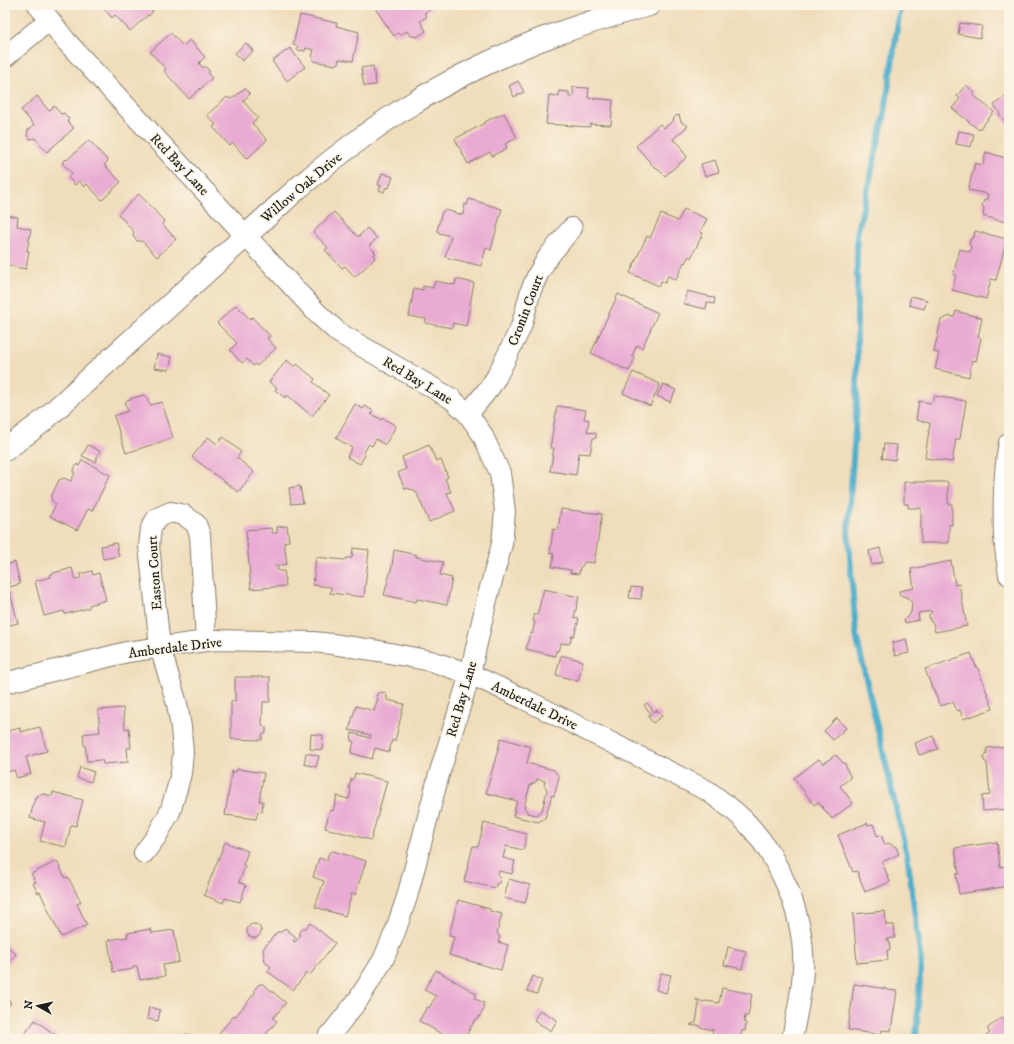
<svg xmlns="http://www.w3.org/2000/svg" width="1014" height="1044" viewBox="0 0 1014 1044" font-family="'IM FELL DW Pica',serif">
<rect width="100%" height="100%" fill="#fcf5e5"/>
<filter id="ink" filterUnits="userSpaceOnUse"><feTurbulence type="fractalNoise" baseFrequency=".025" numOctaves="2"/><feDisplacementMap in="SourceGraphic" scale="8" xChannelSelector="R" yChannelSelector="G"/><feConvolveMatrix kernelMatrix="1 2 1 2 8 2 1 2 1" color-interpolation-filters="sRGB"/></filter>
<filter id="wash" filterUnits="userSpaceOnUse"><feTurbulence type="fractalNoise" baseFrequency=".012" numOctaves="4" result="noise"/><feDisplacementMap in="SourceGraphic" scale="16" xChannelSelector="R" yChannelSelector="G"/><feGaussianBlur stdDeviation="0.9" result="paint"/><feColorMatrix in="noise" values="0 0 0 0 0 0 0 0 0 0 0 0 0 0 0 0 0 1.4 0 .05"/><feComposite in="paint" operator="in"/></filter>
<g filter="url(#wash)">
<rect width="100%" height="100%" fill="#f0ddbb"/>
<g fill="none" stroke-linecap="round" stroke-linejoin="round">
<polyline stroke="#4daecc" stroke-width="6" points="902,5 899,15 884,118 857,234 857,401 848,531 856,635 908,860 921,962 916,1039"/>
</g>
<g id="blocks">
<g fill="#e9abd3" fill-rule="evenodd">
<polygon points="101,5 147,5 153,11 149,16 148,15 130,31 115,15 112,18"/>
<polygon points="380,5 437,5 424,13 427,16 420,21 426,31 417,37 409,35 407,31 400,35 398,33 394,36 375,8"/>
<polygon points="300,15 337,23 336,26 359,32 353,61 339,59 338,63 335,65 314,61 312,57 314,50 306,48 305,51 297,50 298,46 293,45"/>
<polygon points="960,23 982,26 980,38 958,34"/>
<polygon points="171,33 183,46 190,40 205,57 199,63 202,67 206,67 209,71 209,75 212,78 189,99 164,71 166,69 150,52"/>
<polygon points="246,43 253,51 242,61 235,53"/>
<polygon points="290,48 305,67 287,81 272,61"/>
<polygon points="373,66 376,85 364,86 361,68"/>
<polygon points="518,81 524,92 514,97 509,86"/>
<polygon points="966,85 975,93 973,95 994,112 979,130 952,108 960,99 957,96"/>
<polygon points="573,87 589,88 588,98 613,100 611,125 590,124 590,127 546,124 549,95 559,96 559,91 569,92 569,97 573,97"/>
<polygon points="245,88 250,94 243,101 258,118 252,123 267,140 247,159 233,143 230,146 213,127 216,125 207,115 227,97 230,99 232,98 233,98"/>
<polygon points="1009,93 1009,127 999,114 1000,113 994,105"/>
<polygon points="37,96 49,111 54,106 61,114 64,113 69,119 67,121 74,128 47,152 35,138 30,139 27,136 28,130 34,125 21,110"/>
<polygon points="504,113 517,138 505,144 507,148 492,156 490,152 468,164 455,139 485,123 485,122 496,116 496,117"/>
<polygon points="677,115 678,116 679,115 681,122 688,126 673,139 675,142 676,141 682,147 681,149 687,157 665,176 656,167 655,168 636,146 660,124 664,128 674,120 673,119"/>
<polygon points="959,131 974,134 971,147 956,144"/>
<polygon points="89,140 108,161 104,165 121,182 102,200 87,184 84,187 79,181 75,185 68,177 72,173 62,163 66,159 67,160"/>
<polygon points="986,152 1009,159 1009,223 983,216 984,209 982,206 984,200 987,199 988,194 968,190 975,163 983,165"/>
<polygon points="715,160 719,172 705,176 701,164"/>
<polygon points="382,173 393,177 389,188 386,187 384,192 379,190 381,186 378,185"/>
<polygon points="139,194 164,221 162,224 176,239 157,257 142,241 137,241 133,236 134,232 118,214"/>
<polygon points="469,199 502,209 491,250 486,248 481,266 445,257 451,236 439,233 437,230 442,212 445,210 463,215 465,204 467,205"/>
<polygon points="684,209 707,219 700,232 703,233 691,258 689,256 685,263 684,262 676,280 668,276 665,283 661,281 659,286 630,273 647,236 650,238 661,214 678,221"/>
<polygon points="334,212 358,237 367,228 377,238 369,246 376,253 373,255 375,258 355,277 345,266 342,268 325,250 328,248 313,232"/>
<polygon points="5,215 18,217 17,226 31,229 27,251 29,251 26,269 5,265"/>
<polygon points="975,231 1007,239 996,280 991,279 986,299 952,290 956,275 953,275 960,249 970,252 971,247 969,244 971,238 974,237"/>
<polygon points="456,279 474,283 466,326 453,323 452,328 425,323 426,319 409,316 414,288 423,290 423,286 433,288 435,281 455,285"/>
<polygon points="687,291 708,296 708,297 715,298 714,304 707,302 706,309 684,304"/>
<polygon points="618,294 658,313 642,348 637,345 632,356 635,358 629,371 591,353"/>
<polygon points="911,296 927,300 924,309 909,305"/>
<polygon points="236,305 250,319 252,317 270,336 267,338 276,348 257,366 255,364 253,366 247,359 242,363 230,350 237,343 217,323"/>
<polygon points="956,311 982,318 978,337 981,338 976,361 972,360 969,377 935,369 939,353 934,352 941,320 950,316 954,317"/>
<polygon points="157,354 172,357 169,370 154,368"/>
<polygon points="287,360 295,367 297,364 315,379 313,382 329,395 312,416 287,395 285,398 275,390 277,388 269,382"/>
<polygon points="633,372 660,384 650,406 623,393"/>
<polygon points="663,384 676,390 670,402 657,396"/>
<polygon points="143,395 147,397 150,405 162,402 173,438 126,453 114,416 128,411 125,403 127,400"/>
<polygon points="934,396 966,401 960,439 956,439 952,462 925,458 930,423 916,420 919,401 930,403 933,401"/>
<polygon points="355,404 363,409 365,406 373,411 371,414 382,420 383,418 396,426 385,445 376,439 372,446 369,444 363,454 365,455 360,464 347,457 352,448 336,438"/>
<polygon points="557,406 586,410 584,419 589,420 587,432 596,433 596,438 593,438 590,454 579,453 576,475 550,471 554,448 550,448"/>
<polygon points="208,437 217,444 223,437 241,452 237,458 254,472 238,492 192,457"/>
<polygon points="884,444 897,445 895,460 882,458"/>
<polygon points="88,445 100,451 95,462 82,456"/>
<polygon points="429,445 436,461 441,460 448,477 445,479 451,492 447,493 455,511 429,522 416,491 411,489 410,490 409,488 405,489 398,473 406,469 402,457"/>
<polygon points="82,460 110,475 92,511 88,509 77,530 50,516 56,504 52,501 51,497 59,480 64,478 71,481 75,473 73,472 77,464 79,466"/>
<polygon points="904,482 948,482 948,504 952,504 952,525 949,525 949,543 921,543 921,508 908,508 908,504 904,504"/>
<polygon points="300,486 303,503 291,504 289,488"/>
<polygon points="561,509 602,514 594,563 584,562 583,565 580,567 579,574 570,573 571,570 552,567 554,554 550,553 553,529 558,530"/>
<polygon points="287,526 289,541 284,542 287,564 275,566 278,566 278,571 284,571 286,586 251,589 246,530 271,528 272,533 277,533 277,527"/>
<polygon points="116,543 119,556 103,559 101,546"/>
<polygon points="353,548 369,550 364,597 330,593 331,587 313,585 316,557 344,560 347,558 352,558"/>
<polygon points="880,548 883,562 872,565 869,551"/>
<polygon points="394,550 417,555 416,557 443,562 440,575 452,578 447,605 417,599 416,602 384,595 392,566"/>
<polygon points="951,561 955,585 959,584 967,626 935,632 933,623 930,621 929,615 932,612 931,611 918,613 919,620 905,623 904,619 909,616 911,612 912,603 908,598 900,595 899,591 914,588 911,569"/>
<polygon points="15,562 20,584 10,587 5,565"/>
<polygon points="72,568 75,579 81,578 80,574 92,571 93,575 99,573 106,600 89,605 89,608 65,614 64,611 44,616 35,581 51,577 50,574"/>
<polygon points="631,587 642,588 641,599 629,598"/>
<polygon points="544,589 579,597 574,618 579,619 574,636 572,635 570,643 568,644 561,643 558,651 556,651 555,656 526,649 530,633 532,634 535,622 533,621 535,614 537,615"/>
<polygon points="10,592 18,623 5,626 5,593"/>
<polygon points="906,639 909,653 895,656 892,643"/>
<polygon points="971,653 976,667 977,666 993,709 963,719 960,710 957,711 953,702 940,706 933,688 932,688 925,669"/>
<polygon points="561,655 583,661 578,681 556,675"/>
<polygon points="235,677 270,677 270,702 263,702 262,725 266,727 266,733 262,735 262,740 231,739 231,701 235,701"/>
<polygon points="381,692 386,693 387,697 387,700 404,704 395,741 392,740 389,752 375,748 372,759 351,753 354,742 351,741 352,733 370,738 371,735 349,730 356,706 374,711 378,698 376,697 377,694"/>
<polygon points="647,703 654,712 657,710 662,716 653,723 648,716 651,714 644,705"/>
<polygon points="123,708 125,729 129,728 131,748 127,748 128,762 103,764 102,760 87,761 85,745 84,745 83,734 100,732 98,710"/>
<polygon points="837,718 846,728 833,740 824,731"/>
<polygon points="40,727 47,751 26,757 31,774 17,778 14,770 8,772 5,762 5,732 20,728 20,732"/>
<polygon points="311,734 323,735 322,750 310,749"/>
<polygon points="933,736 938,749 919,755 915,743"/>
<path d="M501 738 531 747 527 763 554 770 559 777 554 796 552 795 545 818 538 822 513 816 517 801 486 793ZM537 779 545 781 544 784 547 790 542 811 536 815 528 813 524 807 530 785 536 782Z"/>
<polygon points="1009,746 1009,809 983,811 982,796 990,795 987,763 984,761 984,756 987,753 987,748"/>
<polygon points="306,753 319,756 316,767 304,764"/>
<polygon points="835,755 837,756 843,763 845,763 848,772 850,775 850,778 840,786 853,803 832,819 818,802 814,805 794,778 819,759 823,764"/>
<polygon points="80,767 94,772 91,782 77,778"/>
<polygon points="237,769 264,773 259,801 263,801 262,812 258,811 256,819 225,815 232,771 236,772"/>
<polygon points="355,773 387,781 371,840 325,828 330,810 333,811 337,796 349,799 351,791 349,787 351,780 354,778"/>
<polygon points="53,792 83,800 76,826 71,825 66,847 40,841 45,822 30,818 35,798 37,799 37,796 44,794 52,796"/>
<polygon points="484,823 527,834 523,850 506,846 503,858 515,861 512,874 499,871 498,876 501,878 499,883 496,884 495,888 464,881 473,846 478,847"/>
<polygon points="867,823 868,825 873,824 877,836 881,835 885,845 888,843 896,847 899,854 897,855 882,862 890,882 865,892 857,871 853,872 838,835"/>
<polygon points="225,842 248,851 243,865 245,866 239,882 246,885 240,902 225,898 223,903 204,895"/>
<polygon points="997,842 1000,867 1007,866 1009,886 959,894 956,874 959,874 955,848"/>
<polygon points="333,851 366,861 355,895 352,893 345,916 315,907 324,881 313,877 319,858 329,861 327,857 329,853"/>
<polygon points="57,861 65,878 68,877 81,902 77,904 87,925 61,937 40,892 38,893 33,883 36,882 31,874"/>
<polygon points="509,879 530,885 525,903 504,898"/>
<polygon points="458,900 490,909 490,911 502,914 497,933 500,937 498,942 508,945 501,970 449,955 454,937 449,936"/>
<polygon points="885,911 886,925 894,925 895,938 887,939 887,941 889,940 890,950 887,950 888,960 857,963 853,914"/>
<polygon points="310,923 335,943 310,975 307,972 293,990 267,971 271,967 265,962 263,949 277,932 281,932 285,928 296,937 293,941 295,942 300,936 300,932 303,928 306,928"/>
<circle cx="254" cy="931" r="7"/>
<polygon points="151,929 152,933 174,930 179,962 163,965 165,976 140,980 137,966 133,967 133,969 113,972 108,940 128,937 127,933"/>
<polygon points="5,944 16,954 5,966"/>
<polygon points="728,947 746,951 742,969 724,965"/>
<polygon points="436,970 477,994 474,998 484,1003 483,1005 484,1009 478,1019 475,1020 464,1039 454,1034 451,1039 419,1021 427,1007 429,1008 436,996 424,990"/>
<polygon points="661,973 671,975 666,993 656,990"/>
<polygon points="533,976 542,980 537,994 527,991"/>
<polygon points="259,984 263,984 286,1003 273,1018 277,1021 262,1039 259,1039 258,1038 257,1039 228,1039 223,1034 222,1035 219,1033 234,1016 235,1017 255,993 255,989"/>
<polygon points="854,984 887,989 887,990 897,991 891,1031 882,1030 881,1035 848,1030"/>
<polygon points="722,988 752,994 748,1016 745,1016 744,1022 746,1023 745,1031 742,1031 740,1039 712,1039 713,1030 700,1027 699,1025 696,1025 694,1026 690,1025 696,1022 699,1004 696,999 703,1002 706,1001 719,1003"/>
<polygon points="5,997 11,1003 5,1010"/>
<polygon points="149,1007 160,1010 158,1021 147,1019"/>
<polygon points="540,1010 557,1020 551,1031 534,1020"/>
<polygon points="1002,1017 1009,1027 1009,1039 982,1039 990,1033 988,1031 988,1028"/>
<polygon points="35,1020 61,1039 21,1039"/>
<polygon points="102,1034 115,1039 100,1039"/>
<polygon points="185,1034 199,1037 198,1039 184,1039"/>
</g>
</g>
</g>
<g filter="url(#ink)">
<use href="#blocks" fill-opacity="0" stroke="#867c6c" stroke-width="1"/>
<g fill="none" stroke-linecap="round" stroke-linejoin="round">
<defs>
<g id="minor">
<polyline points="38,5 66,41 318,314 339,333 452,399 468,414 482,434 500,473 505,511 502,544 487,599 470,674 438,778 407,897 395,932 383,960 358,1000 327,1039"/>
<polyline points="5,57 49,20"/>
<polyline points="468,414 490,387 497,376 521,327 531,290 538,274 548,257 572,228"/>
<path d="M1009 443C1003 474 1003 506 1004 537 1005 550 1007 562 1009 575"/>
<path d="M5 683 127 652 206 641 216 640 313 642 332 644 379 651 431 661 470 674 524 699 708 791C720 800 733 809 744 820 780 857 806 918 803 970 802 993 796 1016 792 1039"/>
<polyline points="144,853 156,837 170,812 178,785 181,773 183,753 181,727 177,704 160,647 149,546 151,528 157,518 171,512 184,515 196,524 200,535 206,641"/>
</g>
<path id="tertiary" d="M5 450 42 422 298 188C335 157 374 126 415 102 447 82 480 66 514 51 525 46 536 41 548 37 581 25 615 14 649 5"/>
</defs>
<use href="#minor" stroke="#867c6c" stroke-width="22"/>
<use href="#tertiary" stroke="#867c6c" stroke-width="24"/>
<use href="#minor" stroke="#fff" stroke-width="20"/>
<use href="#tertiary" stroke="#fff" stroke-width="22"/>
</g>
</g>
<g text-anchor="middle" stroke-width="3" stroke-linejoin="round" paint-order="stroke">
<g font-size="14" fill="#1c1c1c" stroke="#fcf5e5">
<text transform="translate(180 164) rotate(47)" y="5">Red Bay Lane</text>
<text transform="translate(301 187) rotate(-40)" y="5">Willow Oak Drive</text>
<text transform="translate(525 310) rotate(-69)" y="5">Cronin Court</text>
<text transform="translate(418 380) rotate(31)" y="5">Red Bay Lane</text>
<text transform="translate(154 573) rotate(-94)" y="5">Easton Court</text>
<text transform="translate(175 647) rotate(-7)" y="5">Amberdale Drive</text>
<text transform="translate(461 699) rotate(-74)" y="5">Red Bay Lane</text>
<text transform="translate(535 705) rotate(26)" y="5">Amberdale Drive</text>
</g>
</g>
<rect width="1014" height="1044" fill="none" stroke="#fcf5e5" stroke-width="20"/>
<g transform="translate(38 1006) rotate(278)" stroke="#fcf5e5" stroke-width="3" paint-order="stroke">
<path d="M0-3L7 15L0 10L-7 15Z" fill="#1c1c1c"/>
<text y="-6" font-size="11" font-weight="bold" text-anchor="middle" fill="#1c1c1c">N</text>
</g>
</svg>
